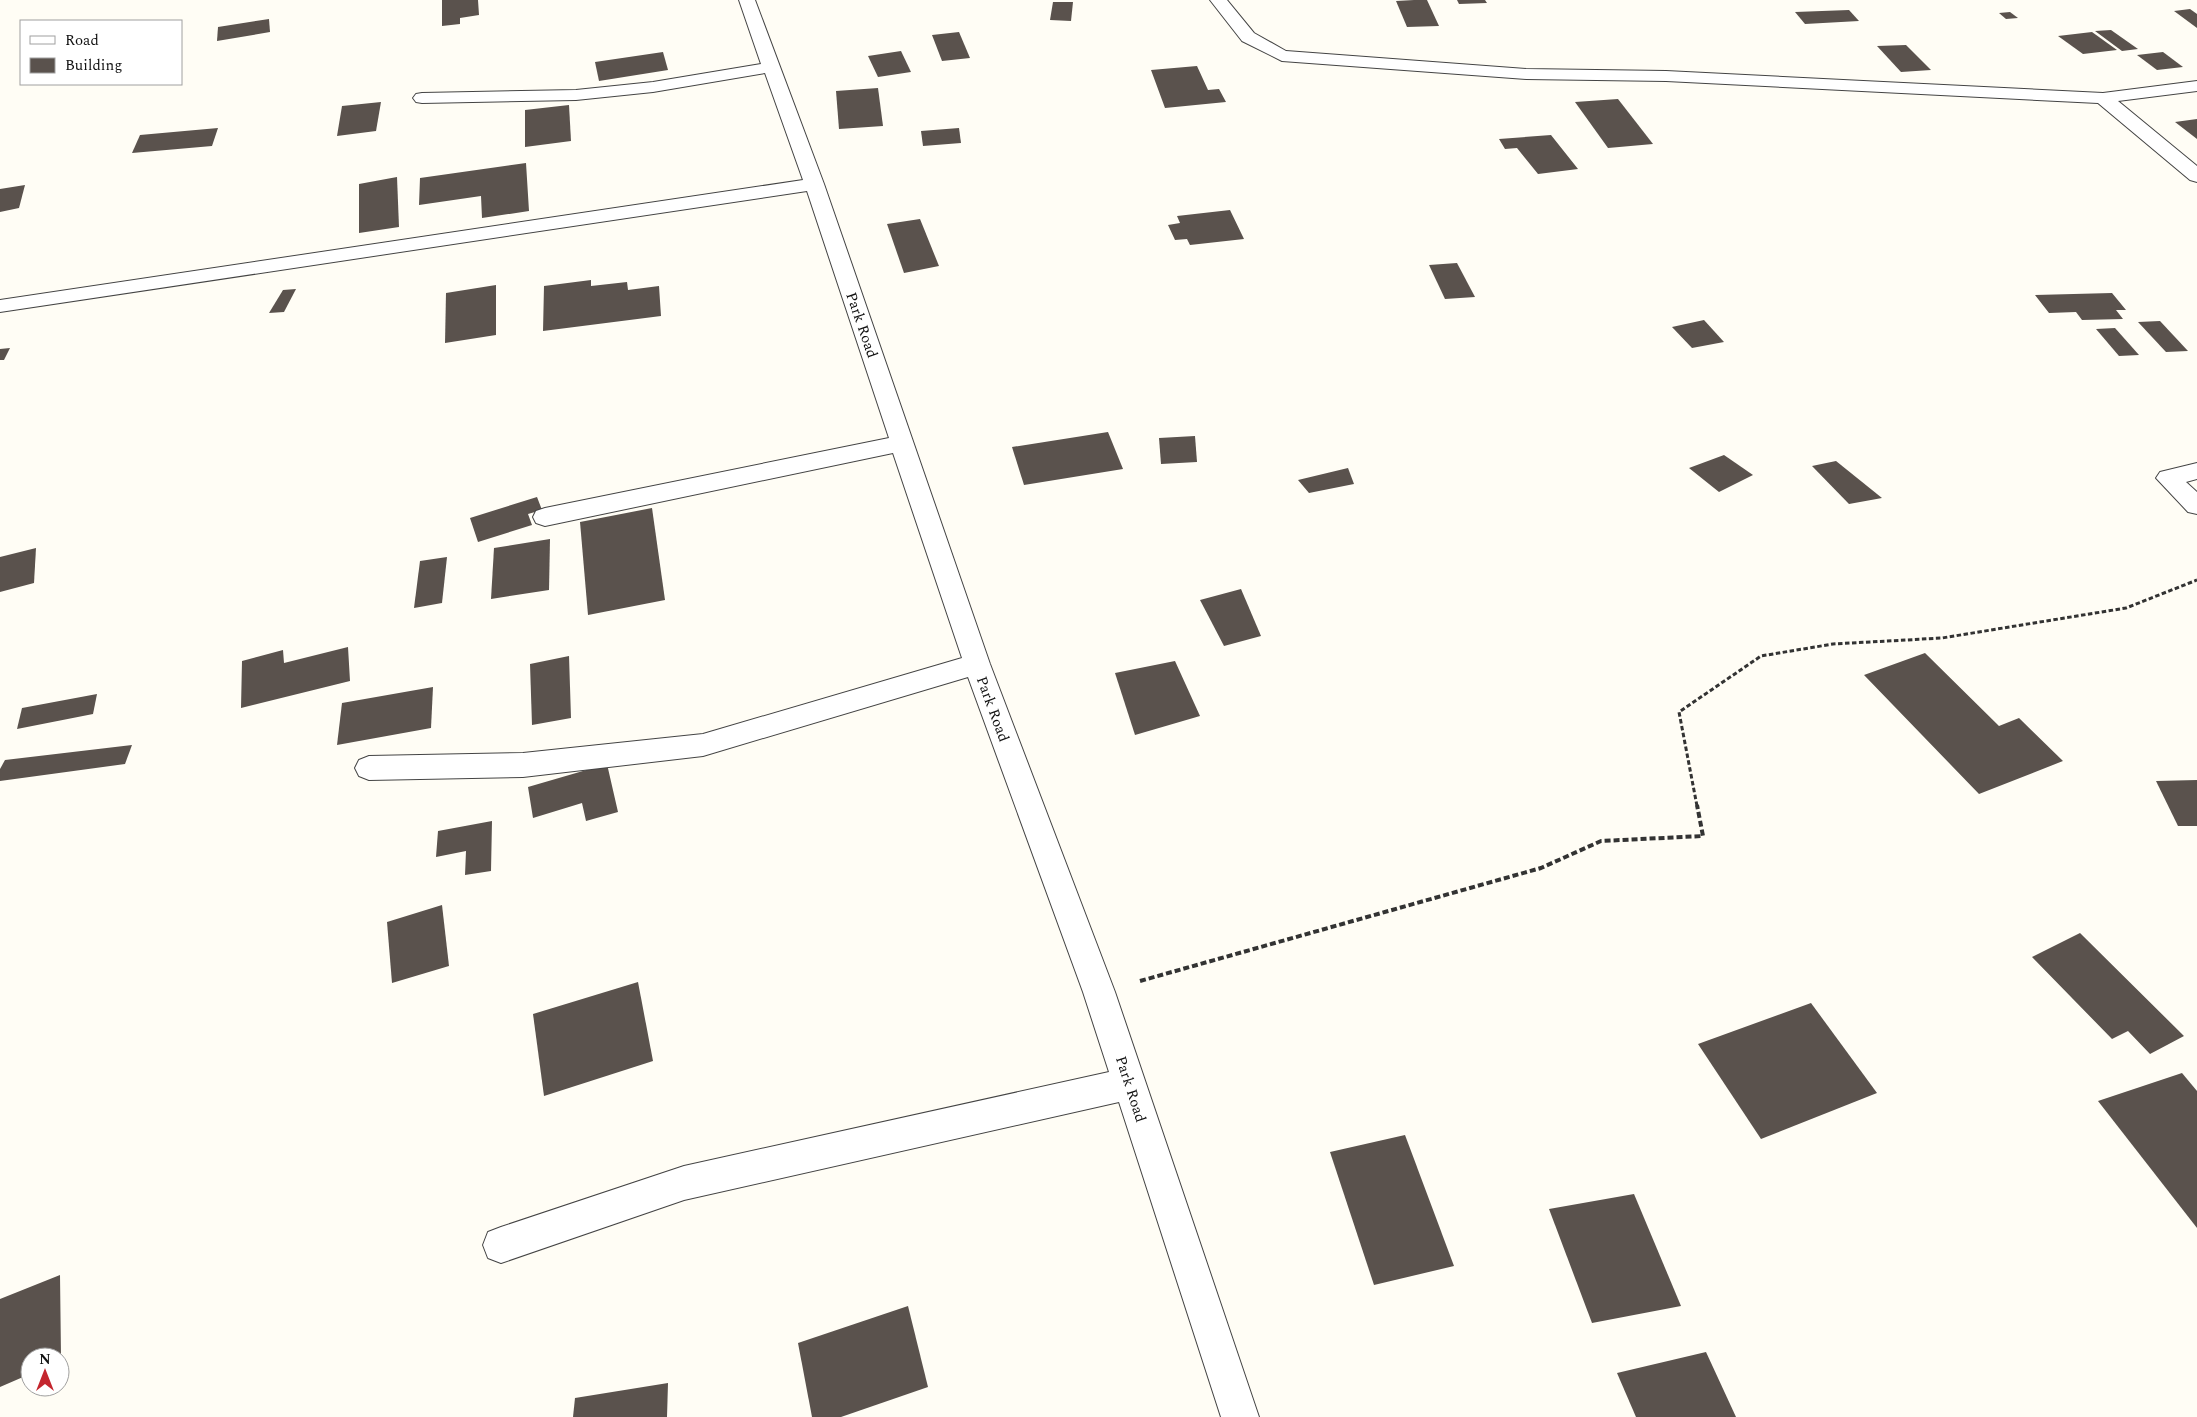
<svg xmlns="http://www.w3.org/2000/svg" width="2197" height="1417" viewBox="0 0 2197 1417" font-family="Spectral,serif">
<rect width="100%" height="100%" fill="#fffdf5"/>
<g fill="#5a524d">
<polygon points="442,0 478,0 479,15 460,18 460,24 442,26"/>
<polygon points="1414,0 1427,0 1439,26 1407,27 1396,1"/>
<polygon points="1457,0 1485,0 1487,3 1459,4"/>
<polygon points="1053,2 1073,2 1071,21 1050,20"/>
<polygon points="2190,9 2197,14 2197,28 2174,11"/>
<polygon points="1849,10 1859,21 1805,24 1795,12"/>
<polygon points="2010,12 2018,18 2006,19 1999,13"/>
<polygon points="269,19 270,32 217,41 218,27"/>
<polygon points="2111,30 2138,49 2122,51 2095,31"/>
<polygon points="959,32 970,58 942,61 932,35"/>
<polygon points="2092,32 2117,50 2083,54 2058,36"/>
<polygon points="1906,45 1931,70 1901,72 1877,46"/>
<polygon points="901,51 911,72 878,77 868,56"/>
<polygon points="663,52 668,70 599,81 595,62"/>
<polygon points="2163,52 2183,67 2157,70 2137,55"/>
<polygon points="1197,66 1208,90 1219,89 1226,102 1165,108 1151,70"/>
<polygon points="878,88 883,126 839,129 836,91"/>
<polygon points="1618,99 1653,144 1608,148 1575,102"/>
<polygon points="381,102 376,131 337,136 342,106"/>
<polygon points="569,105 571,141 525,147 525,110"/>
<polygon points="2197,119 2197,139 2175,122"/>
<polygon points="218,128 212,146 132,153 140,135"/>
<polygon points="959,128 961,143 923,146 921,131"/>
<polygon points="1551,135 1578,169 1538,174 1517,148 1505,149 1499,139"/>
<polygon points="526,163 529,211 482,218 481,196 419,205 420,178"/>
<polygon points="397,177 399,227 359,233 359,184"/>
<polygon points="25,185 19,208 0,212 0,189"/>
<polygon points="1230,210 1244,239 1190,245 1187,239 1175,240 1168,225 1180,223 1177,216"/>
<polygon points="920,219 939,266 904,273 887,224"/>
<polygon points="1457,263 1475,297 1445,299 1429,265"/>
<polygon points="591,280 591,286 627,282 628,290 659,286 661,316 543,331 544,286"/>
<polygon points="496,285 496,335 445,343 446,293"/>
<polygon points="296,289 284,312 269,313 283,290"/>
<polygon points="2112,293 2126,310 2116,310 2123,319 2082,320 2076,312 2049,313 2035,295"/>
<polygon points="1704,320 1724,342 1692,348 1672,327"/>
<polygon points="2160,321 2188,351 2166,352 2138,322"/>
<polygon points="2115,328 2139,355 2119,356 2096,329"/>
<polygon points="10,348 4,360 0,360 0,349"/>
<polygon points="1108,432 1123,469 1024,485 1012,447"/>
<polygon points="1195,436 1197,462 1161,464 1159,438"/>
<polygon points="1724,455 1753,475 1719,492 1689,468"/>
<polygon points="1836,461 1882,498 1849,504 1812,466"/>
<polygon points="1348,468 1354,484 1309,493 1298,480"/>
<polygon points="537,497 542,510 528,514 532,525 478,542 470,518"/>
<polygon points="652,508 665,600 588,615 580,522"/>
<polygon points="550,539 549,590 491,599 494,548"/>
<polygon points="36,548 34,583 0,592 0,557"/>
<polygon points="447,557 442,603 414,608 420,561"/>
<polygon points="1241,589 1261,636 1224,646 1200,600"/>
<polygon points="348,647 350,681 241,708 242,661 283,650 284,663"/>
<polygon points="1925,653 1999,726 2019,718 2063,761 1979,794 1864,675"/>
<polygon points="569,656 571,718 532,725 530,664"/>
<polygon points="1175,661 1200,716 1135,735 1115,673"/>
<polygon points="433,687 431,728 337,745 342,703"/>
<polygon points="97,694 93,714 17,729 22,708"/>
<polygon points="132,745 125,764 0,781 0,769 5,760"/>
<polygon points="607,764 618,812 586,821 582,803 533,818 528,787"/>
<polygon points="2197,780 2197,826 2178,826 2156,781"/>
<polygon points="492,821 491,871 465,875 466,851 436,857 438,831"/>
<polygon points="442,905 449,966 392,983 387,922"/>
<polygon points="2080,933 2184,1036 2150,1054 2128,1031 2112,1039 2032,957"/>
<polygon points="638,982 653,1061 544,1096 533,1014"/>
<polygon points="1811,1003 1877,1093 1761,1139 1698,1044"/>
<polygon points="2182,1073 2197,1091 2197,1228 2098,1101"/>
<polygon points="1405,1135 1454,1266 1374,1285 1330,1152"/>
<polygon points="1634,1194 1681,1306 1592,1323 1549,1209"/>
<polygon points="60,1275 61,1357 30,1357 30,1374 0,1387 0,1299"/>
<polygon points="908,1306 928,1387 841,1417 812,1417 798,1343"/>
<polygon points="1706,1352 1736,1417 1636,1417 1617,1373"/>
<polygon points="668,1383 667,1417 573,1417 575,1398"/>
</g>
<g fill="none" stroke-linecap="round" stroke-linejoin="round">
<defs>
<g id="minor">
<polygon points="739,0 755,0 824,184 990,664 1115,992 1259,1417 1221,1417 1119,1102 684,1200 501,1263 488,1258 483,1245 488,1232 501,1227 684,1166 1109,1072 1083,992 968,677 703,756 523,777 369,780 359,776 355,768 359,760 369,756 523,753 703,734 962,658 893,453 545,526 536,523 533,517 536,511 545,508 889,438 807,191 0,312 0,300 803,180 765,73 653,92 576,100 422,103 416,102 413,98 416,94 422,93 576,90 653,82 761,64"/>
<polygon points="1210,0 1227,0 1254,33 1286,51 1526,69 1666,71 2103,93 2197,81 2197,91 2118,101 2197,166 2197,182 2190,180 2098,103 1666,81 1526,79 1282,61 1242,41"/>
<polygon points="2197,463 2197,479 2186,482 2197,492 2197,514 2188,512 2156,478 2160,472"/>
</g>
</defs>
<use href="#minor" stroke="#444" stroke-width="2"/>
<polyline stroke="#333" stroke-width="3" stroke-dasharray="4.5 2.5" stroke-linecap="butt" points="1697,806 1679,712 1761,656 1833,644 1942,638 2126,608 2197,580"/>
<polyline stroke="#333" stroke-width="4" stroke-dasharray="6 3" stroke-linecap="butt" points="1140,981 1541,868 1601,841 1703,836 1697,805"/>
<use href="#minor" fill="#fff" fill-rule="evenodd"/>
</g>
<g text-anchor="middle" stroke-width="5" stroke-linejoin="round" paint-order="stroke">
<g font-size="15" fill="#111" stroke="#fff">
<text transform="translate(862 325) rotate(71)" y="5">Park Road</text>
<text transform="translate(993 709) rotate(70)" y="5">Park Road</text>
<text transform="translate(1131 1089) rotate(72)" y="5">Park Road</text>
</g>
</g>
<rect x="20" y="20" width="162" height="65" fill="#ffffff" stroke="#a0a0a0"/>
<rect x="30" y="36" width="25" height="8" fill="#ffffff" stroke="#a0a0a0"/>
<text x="65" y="45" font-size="15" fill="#111111">Road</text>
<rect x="30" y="58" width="25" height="15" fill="#5a524d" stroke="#a0a0a0"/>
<text x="65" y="70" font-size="15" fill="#111111">Building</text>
<g transform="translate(45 1372)"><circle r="24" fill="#ffffff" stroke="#a0a0a0"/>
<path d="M0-4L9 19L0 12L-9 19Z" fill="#c4262e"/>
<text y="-8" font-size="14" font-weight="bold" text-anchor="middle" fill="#111111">N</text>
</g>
</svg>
